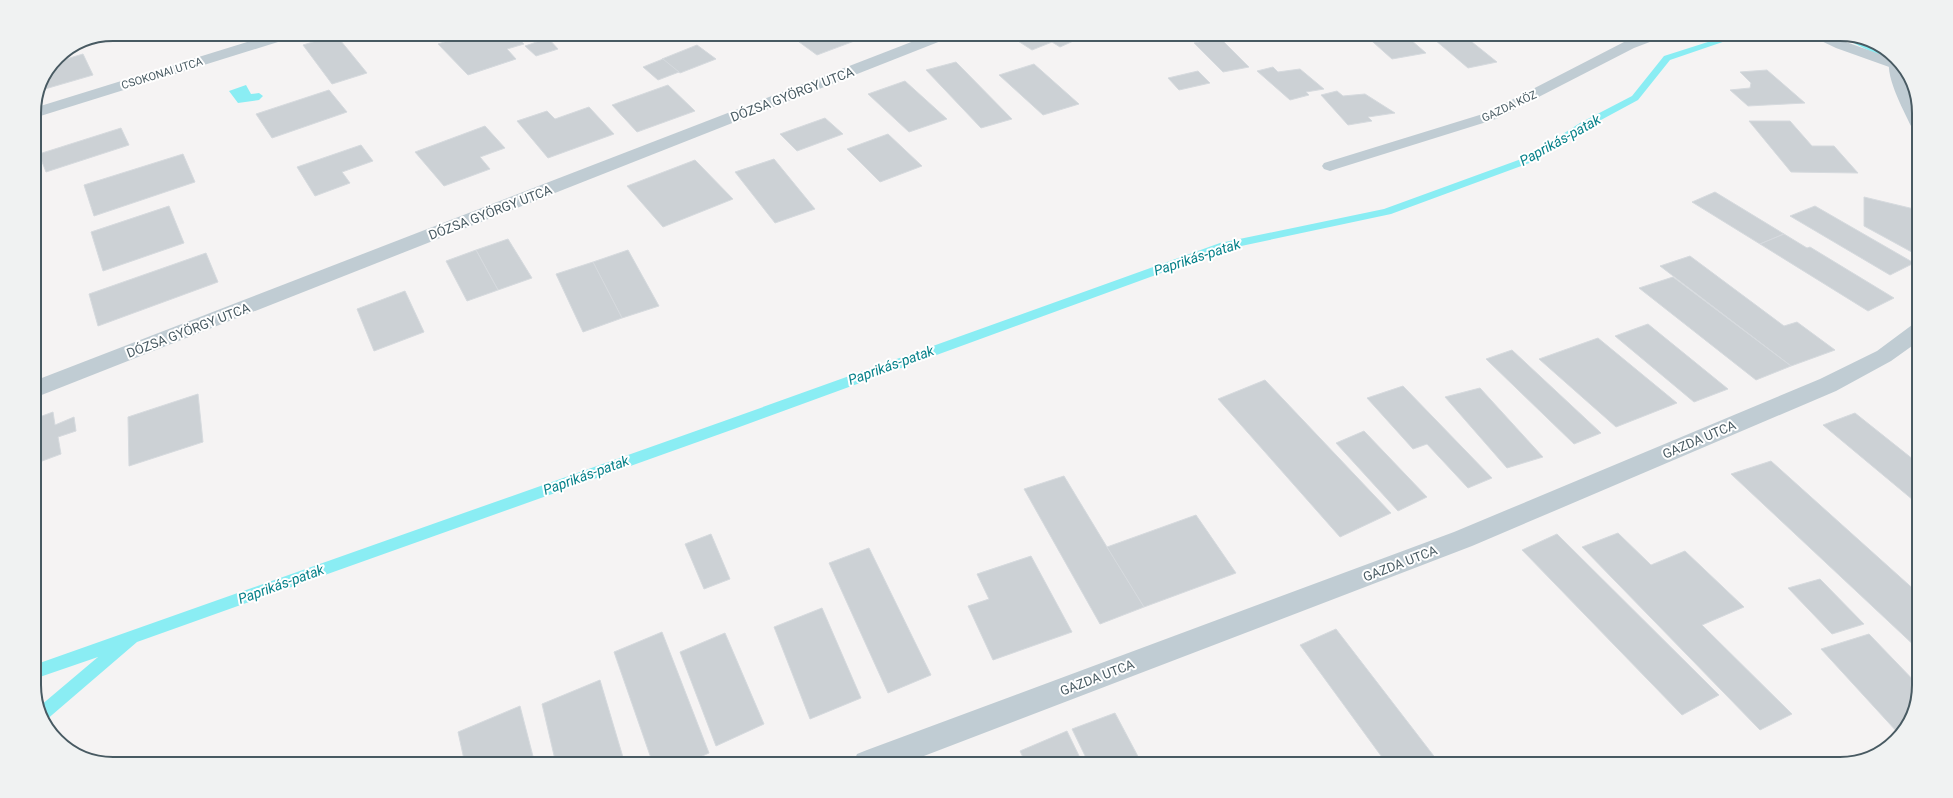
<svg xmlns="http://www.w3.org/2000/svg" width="1953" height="798" viewBox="0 0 1953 798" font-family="Roboto,sans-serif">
<rect width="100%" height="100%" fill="#f5f3f3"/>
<polygon fill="#8aedf3" points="246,85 251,94 259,93 263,96 259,100 238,103 229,91"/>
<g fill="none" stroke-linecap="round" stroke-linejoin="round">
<g fill="#8aedf3" fill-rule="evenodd">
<polygon points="1733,34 1746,34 1670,60 1638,100 1588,127 1535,161 1391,214 1227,249 734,429 137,642 45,721 40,706 98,657 34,679 34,665 724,421 1220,243 1384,209 1527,157 1580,123 1632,96 1664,56"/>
<path d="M1840 34C1859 37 1877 45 1892 57L1878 55 1841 37Z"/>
</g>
</g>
<g fill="#ccd1d5" stroke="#d6dade">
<polygon points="469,34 492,34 496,37 506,34 514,34 524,44 507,49 516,59 468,75 438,44"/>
<polygon points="807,34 873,34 817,55 795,39"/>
<polygon points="1007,34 1073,34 1080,38 1060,47 1052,42 1032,50"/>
<polygon points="1364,34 1404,34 1426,53 1392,59"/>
<polygon points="1428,34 1462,34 1497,62 1468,68"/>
<polygon points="336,35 367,73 332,84 303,45"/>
<polygon points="548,38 558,49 536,56 525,46"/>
<polygon points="1220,38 1249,67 1223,72 1194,43"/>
<polygon points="697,45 716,59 680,73 662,59"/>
<polygon points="83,54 93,75 38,91 40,82 53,63"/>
<polygon points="663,59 679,72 658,80 643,67"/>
<polygon points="956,62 1012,119 981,128 926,70"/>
<polygon points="1034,64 1079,104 1043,115 999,75"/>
<polygon points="1273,67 1278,72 1300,69 1324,89 1306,92 1309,95 1290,100 1257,71"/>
<polygon points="1767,70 1805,103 1748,106 1730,90 1750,88 1751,83 1740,72"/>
<polygon points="1198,71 1210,83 1179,90 1168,78"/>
<polygon points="905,81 947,119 909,132 868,94"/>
<polygon points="668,85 695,111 637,132 612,105"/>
<polygon points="329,90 347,112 272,138 256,114"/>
<polygon points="1337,91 1343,96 1365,94 1395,113 1368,117 1372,121 1348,125 1321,95"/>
<polygon points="589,107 614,134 548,158 517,121 547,111 555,119"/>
<polygon points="825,118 843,134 797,151 780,134"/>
<polygon points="1749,121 1790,121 1812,146 1834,146 1858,173 1791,172"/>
<polygon points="485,126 505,148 480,157 490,169 444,186 415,152"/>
<polygon points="121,128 129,145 46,172 39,154"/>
<polygon points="888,134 922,166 880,182 847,149"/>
<polygon points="361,145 373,161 342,172 350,183 315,196 297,167"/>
<polygon points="183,154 195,182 94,216 84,185"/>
<polygon points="774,159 815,209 775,223 735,172"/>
<polygon points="695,160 733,199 663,227 627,186"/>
<polygon points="1715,192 1784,234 1760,244 1692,202"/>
<polygon points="1864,197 1914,209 1919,256 1864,226"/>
<polygon points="169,206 184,243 103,271 91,232"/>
<polygon points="1815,206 1914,263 1890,275 1790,216"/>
<polygon points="1784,234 1807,248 1810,247 1894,298 1868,311 1760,244"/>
<polygon points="508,239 532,278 498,290 476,250"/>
<polygon points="476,250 498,290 467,301 446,261"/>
<polygon points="628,250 659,306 622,318 593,262"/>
<polygon points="206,253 218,282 98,326 89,294"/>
<polygon points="1690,256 1784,326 1797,322 1835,350 1791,366 1660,266"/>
<polygon points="593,262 622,318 583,332 556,274"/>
<polygon points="1673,277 1791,366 1756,380 1639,288"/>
<polygon points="405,291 424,332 374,351 357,309"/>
<polygon points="1648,324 1728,389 1694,402 1615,336"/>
<polygon points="1598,338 1677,403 1616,427 1539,359"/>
<polygon points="1512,350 1601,433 1574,444 1486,359"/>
<polygon points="1265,380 1391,513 1340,537 1218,399"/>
<polygon points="1403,386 1492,478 1468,488 1427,444 1413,449 1367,398"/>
<polygon points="1480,388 1543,457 1507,468 1445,397"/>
<polygon points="198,394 203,442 129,466 128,417"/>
<polygon points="53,412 55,425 74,417 76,431 58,437 61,454 34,464 34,419"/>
<polygon points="1855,413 1919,464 1919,505 1823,425"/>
<polygon points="1364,431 1427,497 1398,511 1336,443"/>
<polygon points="1771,461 1919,594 1919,650 1731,474"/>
<polygon points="1064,476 1107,547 1144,607 1100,624 1024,489"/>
<polygon points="1196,515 1236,573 1144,607 1107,547"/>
<polygon points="1618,533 1651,565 1685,551 1744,607 1702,625 1792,714 1760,730 1582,547"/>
<polygon points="711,534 730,579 704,589 685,544"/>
<polygon points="1557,534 1719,695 1682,715 1522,550"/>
<polygon points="869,548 931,675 888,693 829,563"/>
<polygon points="1031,556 1072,632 993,660 968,606 989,599 977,574"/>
<polygon points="1820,579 1864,624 1832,634 1788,588"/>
<polygon points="822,608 861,698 810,719 774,627"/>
<polygon points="1336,629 1440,764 1387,764 1300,645"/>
<polygon points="662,632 709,753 685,764 653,764 614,652"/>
<polygon points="725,633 764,724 716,746 680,652"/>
<polygon points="1869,634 1919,686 1913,715 1898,733 1821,649"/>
<polygon points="600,680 625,764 556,764 542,704"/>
<polygon points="520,706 535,764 465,764 458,732"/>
<polygon points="1115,713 1142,764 1089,764 1072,729"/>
<polygon points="1067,731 1083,764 1026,764 1020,751"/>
</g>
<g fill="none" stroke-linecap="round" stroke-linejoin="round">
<g fill="#c0ccd3" fill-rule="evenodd">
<polygon points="1645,34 1665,34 1663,37 1634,48 1496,119 1336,169 1330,171 1324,169 1322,166 1324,163 1486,113 1624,42"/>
<polygon points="1811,34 1829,34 1846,42 1896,60 1903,66 1897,69 1892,68 1836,48 1813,37"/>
</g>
<g fill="#c0ccd3" fill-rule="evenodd">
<polygon points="273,34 297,34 294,37 34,118 34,108"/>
<polygon points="932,34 954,34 951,37 34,398 34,381"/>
<path d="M1891 57 1903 65 1907 81 1919 108V131L1913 130 1911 126C1904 111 1882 71 1891 57Z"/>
<polygon points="1919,323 1919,341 1891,361 1836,391 1472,546 903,764 853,764 857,754 867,750 1454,532 1820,379 1877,351 1912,325"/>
</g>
</g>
<g text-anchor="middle" stroke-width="4" stroke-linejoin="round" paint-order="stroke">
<g font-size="11" fill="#485a62" stroke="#fff">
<text transform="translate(162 73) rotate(-17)" y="4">CSOKONAI UTCA</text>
<text transform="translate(1509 106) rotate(-25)" y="4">GAZDA KÖZ</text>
</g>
<g font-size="13" fill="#485a62" stroke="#fff">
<text transform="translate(792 94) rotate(-21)" y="5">DÓZSA GYÖRGY UTCA</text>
<text transform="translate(490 212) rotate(-21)" y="5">DÓZSA GYÖRGY UTCA</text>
<text transform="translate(188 330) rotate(-21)" y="5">DÓZSA GYÖRGY UTCA</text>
<text transform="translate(1699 439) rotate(-23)" y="5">GAZDA UTCA</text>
<text transform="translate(1400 563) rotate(-21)" y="5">GAZDA UTCA</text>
<text transform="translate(1097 677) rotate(-21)" y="5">GAZDA UTCA</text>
</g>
<g font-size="14" font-style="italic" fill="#068189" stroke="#fff">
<text transform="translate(1560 140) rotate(-29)" y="5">Paprikás-patak</text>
<text transform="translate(1197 257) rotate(-18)" y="5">Paprikás-patak</text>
<text transform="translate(891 365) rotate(-20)" y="5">Paprikás-patak</text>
<text transform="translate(586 475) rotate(-20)" y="5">Paprikás-patak</text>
<text transform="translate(281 584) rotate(-20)" y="5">Paprikás-patak</text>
</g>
</g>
<path d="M0 0H1953V798H0ZM113 41H1840A72 72 0 0 1 1912 113V685A72 72 0 0 1 1840 757H113A72 72 0 0 1 41 685V113A72 72 0 0 1 113 41Z" fill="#f0f2f2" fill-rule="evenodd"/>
<path fill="none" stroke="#485a62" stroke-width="2" d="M113 41H1840A72 72 0 0 1 1912 113V685A72 72 0 0 1 1840 757H113A72 72 0 0 1 41 685V113A72 72 0 0 1 113 41Z"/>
</svg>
